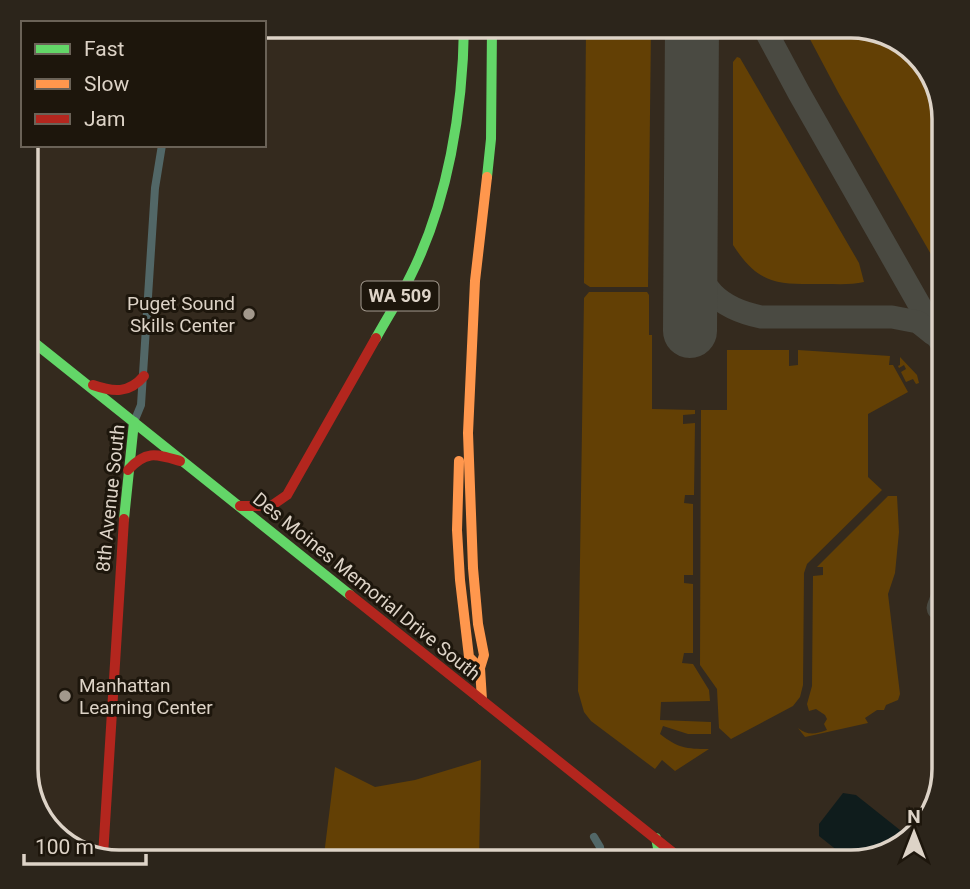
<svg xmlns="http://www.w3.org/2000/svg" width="970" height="889" viewBox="0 0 970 889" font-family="Roboto,sans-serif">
<rect width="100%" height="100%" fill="#342a1e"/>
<g fill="#634005">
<polygon points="586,26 651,26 648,287 590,287 584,283"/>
<polygon points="803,26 856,26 917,54 944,114 944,277 838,92"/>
<path d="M737 57 740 58 859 263 864 282C852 285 837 284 825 284 780 284 760 287 733 245V62Z"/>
<path d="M589 292H647L649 295V335H652V409L695 410V414L683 415V424L695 423 694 495H685L684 503 693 504V575H684V583L693 584V653H684L682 663 693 664 709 690 710 701 661 702 660 720 711 722V734H688L663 726 660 734C678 748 686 749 709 749L675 771 662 760 655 769 591 721 584 712 578 691 584 298Z"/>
<polygon points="727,350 789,350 789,366 798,365 798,350 890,356 889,365 893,365 908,392 868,414 868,477 882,490 807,564 804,573 803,685 800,697 793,706 731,739 719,728 717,689 700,665 701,410 727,410"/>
<polygon points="900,357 917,375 919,383 916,384 913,379 906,382 901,372 906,369 904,365 899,368 898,366 900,365"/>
<path d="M888 496H897L899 532 895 573 888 594 900 694 898 700 886 705 884 710H877L865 718 868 723 805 737 798 728C807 735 814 735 827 730L824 724 827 719 825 715 816 709 809 711 807 704 812 686 813 576 823 575V567H817Z"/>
<polygon points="481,760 479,863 323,863 335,767 375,787 415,780"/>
</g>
<polygon fill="#0f1c1c" points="843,793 856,795 910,838 853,863 819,836 819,824"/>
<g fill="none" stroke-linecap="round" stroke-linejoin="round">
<g stroke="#4a4a42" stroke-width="23">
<polyline points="763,26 799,93 944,348"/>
<path d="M691 245C699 288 718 308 761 317H892L918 322 933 334"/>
<polyline points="938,608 944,592"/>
</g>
<polyline stroke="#4a4a42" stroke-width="54" points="690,331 692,26"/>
<g stroke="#526767" stroke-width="8">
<polyline points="134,422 141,405 155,188 162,145"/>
<polyline points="594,837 600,847 602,863"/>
</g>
<g stroke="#63d668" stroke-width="10">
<polyline points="487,177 491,139 492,26"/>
<polyline points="26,336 350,595"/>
<path d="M376 338C387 318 400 298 410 277 448 202 463 109 464 26"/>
<polyline points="124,519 134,422"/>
<polyline points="656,838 661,863"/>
</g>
<g stroke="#ff974d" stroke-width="10">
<polyline points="459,461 457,530 460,580 469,657 480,668"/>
<polyline points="482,700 480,668 484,655 478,624 473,568 468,433 475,281 487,177"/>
</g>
<g stroke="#b3261e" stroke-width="10">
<path d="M93 385C113 392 129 394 144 376"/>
<path d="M128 470C146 450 156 454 180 461"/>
<polyline points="240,506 271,506 287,495 376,338"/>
<polyline points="350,595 686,863"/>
<polyline points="103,856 124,519"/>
</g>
</g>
<g fill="#a2988c" stroke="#1d160c" stroke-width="2.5">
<circle cx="249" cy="314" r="7"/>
<circle cx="65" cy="696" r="7"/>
</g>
<g text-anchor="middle" stroke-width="6" stroke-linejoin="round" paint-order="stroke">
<rect fill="#1d160c" stroke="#a39a8f" stroke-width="2" x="361.5" y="281.5" width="77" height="29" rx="5"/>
<g font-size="18" font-weight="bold" fill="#ddd3c7">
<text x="400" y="302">WA 509</text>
</g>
<g font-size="19" fill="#ddd3c7" stroke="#1d160c" text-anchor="end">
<text x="235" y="310">Puget Sound<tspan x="235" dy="22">Skills Center</tspan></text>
<text x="79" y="692" text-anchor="start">Manhattan<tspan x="79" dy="22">Learning Center</tspan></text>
</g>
<g font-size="19" fill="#ddd3c7" stroke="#1d160c">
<text transform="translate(110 498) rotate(-84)" y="7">8th Avenue South</text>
<text transform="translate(367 586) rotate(39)" y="7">Des Moines Memorial Drive South</text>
</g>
</g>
<path d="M0 0H970V889H0ZM119 38H851A81 81 0 0 1 932 119V769A81 81 0 0 1 851 850H119A81 81 0 0 1 38 769V119A81 81 0 0 1 119 38Z" fill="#2c251b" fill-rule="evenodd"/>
<path fill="none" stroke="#ddd3c7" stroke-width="3.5" d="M119 38H851A81 81 0 0 1 932 119V769A81 81 0 0 1 851 850H119A81 81 0 0 1 38 769V119A81 81 0 0 1 119 38Z"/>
<rect x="21" y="21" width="245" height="126" fill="#1d160c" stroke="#6a6257" stroke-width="2"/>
<rect x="35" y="44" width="35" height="10" fill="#63d668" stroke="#6a6257" stroke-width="2"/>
<text x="84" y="56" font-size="21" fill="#ddd3c7">Fast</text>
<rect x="35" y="79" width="35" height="10" fill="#ff974d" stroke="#6a6257" stroke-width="2"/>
<text x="84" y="91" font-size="21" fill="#ddd3c7">Slow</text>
<rect x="35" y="114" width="35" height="10" fill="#b3261e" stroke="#6a6257" stroke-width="2"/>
<text x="84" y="126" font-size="21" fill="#ddd3c7">Jam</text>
<g transform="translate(914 833)" stroke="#1d160c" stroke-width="5" paint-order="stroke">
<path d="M0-5L12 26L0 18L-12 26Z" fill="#ddd3c7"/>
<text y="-10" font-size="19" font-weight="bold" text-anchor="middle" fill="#ddd3c7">N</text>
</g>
<path d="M24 854v10h122v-10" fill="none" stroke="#ddd3c7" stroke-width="3.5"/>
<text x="35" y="854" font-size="21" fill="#ddd3c7" stroke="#1d160c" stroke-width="5" paint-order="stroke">100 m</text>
</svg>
